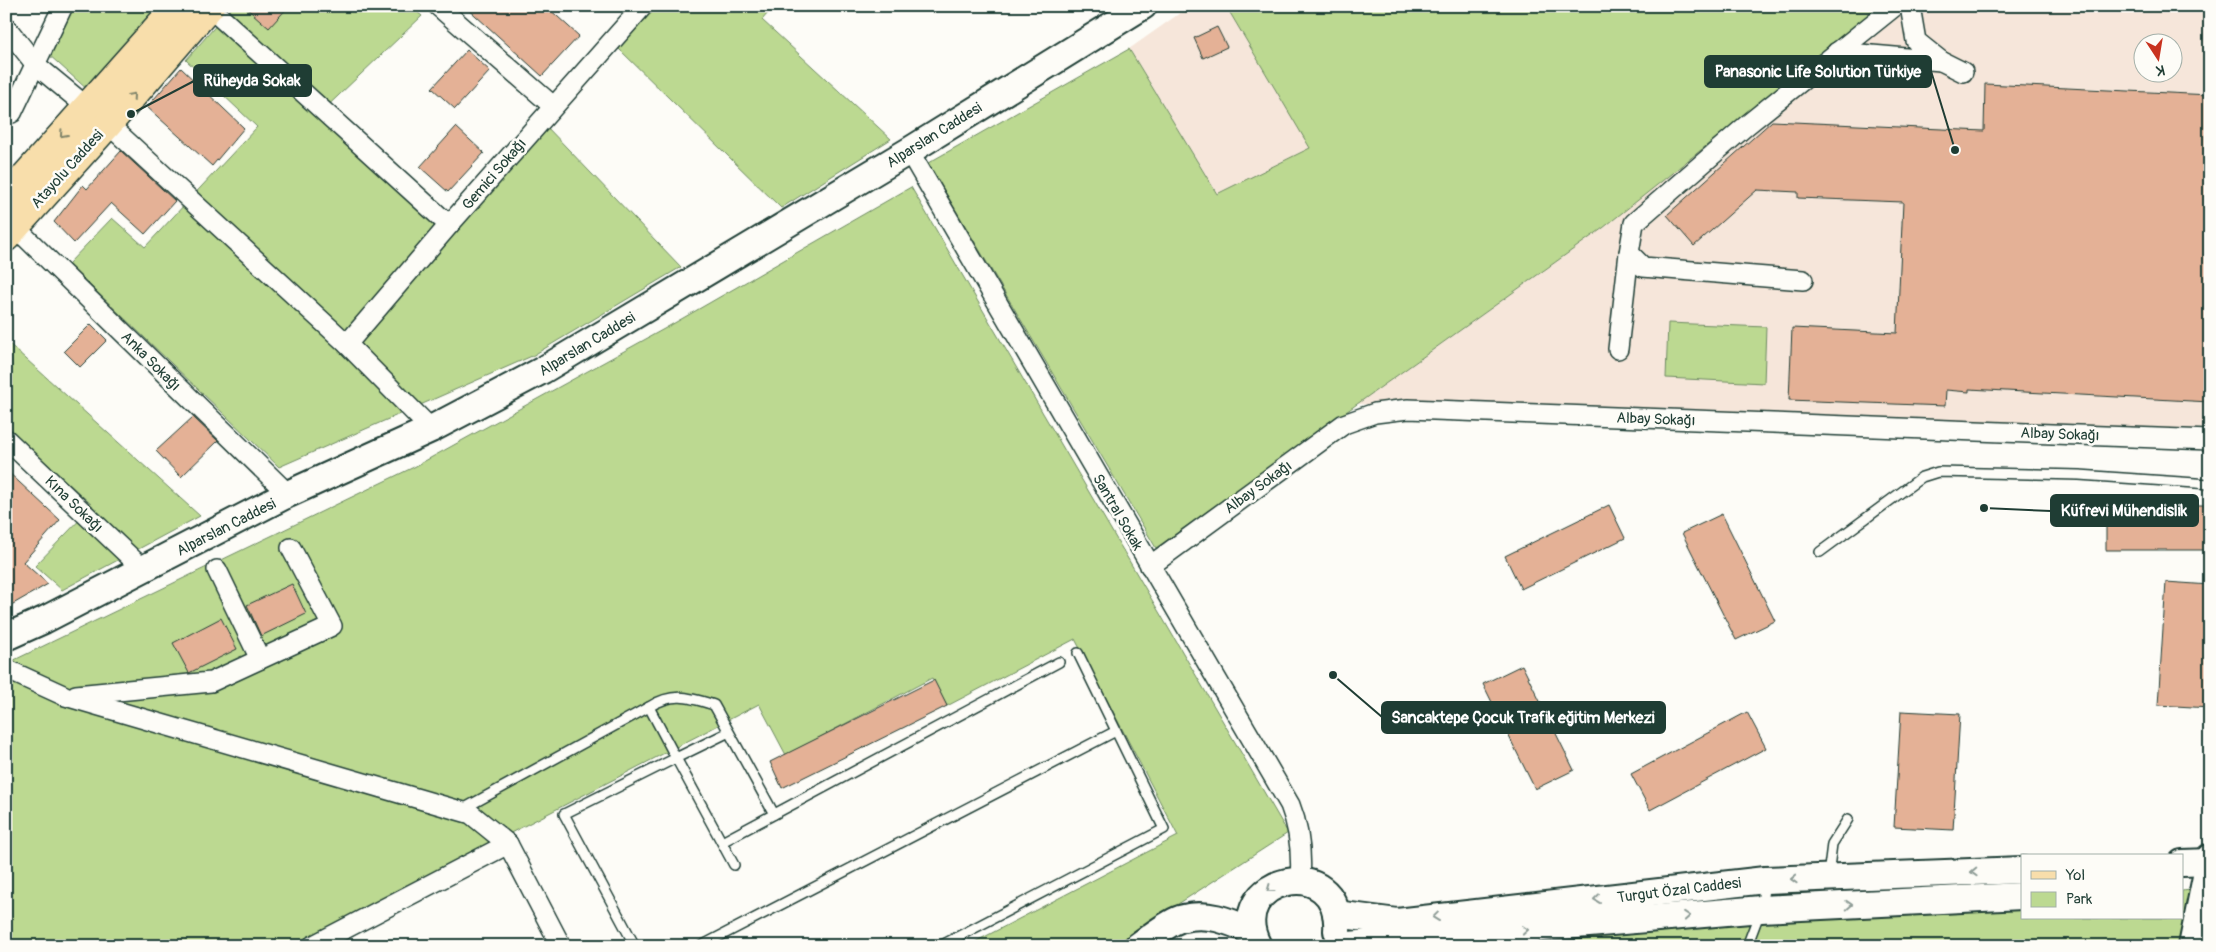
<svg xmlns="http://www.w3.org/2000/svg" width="2216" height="952" viewBox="0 0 2216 952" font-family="Pangolin,sans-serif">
<rect width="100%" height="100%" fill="#fdfcf7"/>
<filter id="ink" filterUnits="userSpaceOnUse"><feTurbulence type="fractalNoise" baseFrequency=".02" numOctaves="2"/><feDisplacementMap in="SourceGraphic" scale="10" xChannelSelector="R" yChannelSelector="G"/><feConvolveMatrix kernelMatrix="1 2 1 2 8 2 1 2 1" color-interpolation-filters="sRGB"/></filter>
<g filter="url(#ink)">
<g fill="#f6e6da" fill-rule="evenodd">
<polygon points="1190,6 1226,6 1311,148 1217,194 1129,49"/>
<path d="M1882 6H2210V431L1357 404 1603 228ZM2144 42H2174V72H2144Z"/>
</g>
<g fill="#bcd991" stroke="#6e8b62">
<polygon points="73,6 158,6 89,91 48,54"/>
<polygon points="233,6 410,6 422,16 318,115 451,235 545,125 681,267 532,356 279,467 68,264 112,218 145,247 257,127 186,60"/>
<polygon points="652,6 774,6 762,20 891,139 781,208 617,47"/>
<polygon points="1226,6 1882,6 1603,228 1156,548 928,163 1129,49 1217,194 1310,148"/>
<polygon points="911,187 1288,833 1113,946 967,946 1178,836 1075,639 947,706 932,678 786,755 759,704 293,946 6,946 6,664 414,467 664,329"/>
<polygon points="1668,323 1766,327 1764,383 1666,378"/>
<polygon points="6,341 200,516 62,590 35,566 93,506 6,426"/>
<polygon points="2189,890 2178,946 1400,946 2022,902 2022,918 2182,918 2182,891"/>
</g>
<g fill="#e4b196" stroke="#1f3d34">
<polygon points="244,6 289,6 269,28"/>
<polygon points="465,6 546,6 579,36 542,76"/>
<polygon points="1217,27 1227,47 1203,58 1194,38"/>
<polygon points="467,50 490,71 455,109 432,88"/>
<polygon points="181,68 244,128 212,166 147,107"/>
<polygon points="1985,84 2210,95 2210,402 1969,389 1969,392 1946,390 1945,406 1789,400 1792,328 1897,333 1903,202 1798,198 1798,192 1757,190 1694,246 1667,215 1772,121 1984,131"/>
<polygon points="456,127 484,153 448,192 420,167"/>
<polygon points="121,151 175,201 145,234 111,203 74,243 54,222 83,185 87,189"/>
<polygon points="91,324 107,340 80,367 64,351"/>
<polygon points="193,417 218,441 181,477 156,451"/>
<polygon points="6,470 60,520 23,562 48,584 6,608"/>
<polygon points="1609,505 1625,538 1521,589 1505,556"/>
<rect x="2106" y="505" width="104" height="45"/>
<polygon points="1722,514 1775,621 1736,640 1682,533"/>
<polygon points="2166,582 2210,585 2210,708 2158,705"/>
<polygon points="292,584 306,614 261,636 247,605"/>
<polygon points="221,618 237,649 189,673 173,643"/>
<polygon points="1522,665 1574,770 1535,789 1483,684"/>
<polygon points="934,680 947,706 782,788 770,762"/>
<polygon points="1901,711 1960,714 1953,830 1894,827"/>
<polygon points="1747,712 1766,748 1650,810 1631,774"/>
</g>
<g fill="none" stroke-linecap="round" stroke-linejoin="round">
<defs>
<g id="lane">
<polyline points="1820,552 1922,477 1938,472 2079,475 2210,484"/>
<path d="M729 732 714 705C688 697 673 692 649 707L676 758 729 732 774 814"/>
<polyline points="463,809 649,707"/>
<polyline points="722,842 1059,662"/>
<polyline points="1828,876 1832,844 1848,819"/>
<polyline points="635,946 564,814 676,758 734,865"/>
<polyline points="701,946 1116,731"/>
<polyline points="940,946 1164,829 1078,653"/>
<polyline points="1747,946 1761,909 1765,882"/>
</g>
<g id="street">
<polyline points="438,6 553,106"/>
<polyline points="209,7 449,225"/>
<polyline points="6,27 36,65 87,107"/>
<polyline points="1837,52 1941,61 1916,41 1910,6"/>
<polyline points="1941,61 1963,72"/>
<polyline points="12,113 63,6"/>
<polyline points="108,124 347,344 431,429"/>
<path d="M909 151 1290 805C1300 830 1302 854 1300 881"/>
<polyline points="15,227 288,494"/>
<polyline points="1803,280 1643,267 1629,253 1634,223 1747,125 1895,6"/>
<polyline points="347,344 449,225 643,6"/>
<polyline points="1618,349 1629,253"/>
<polyline points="6,439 143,569"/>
<polyline points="1150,566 1344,424 1375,413 1408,409 2210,440"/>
<polyline points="217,570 260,659"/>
<polyline points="6,669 65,696 471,814 508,844 561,946"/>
<polyline points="76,695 211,682 332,626 291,548"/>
<polyline points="312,946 508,844"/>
</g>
<g id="secondary">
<polyline points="6,637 44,620 288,494 431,429 543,370 909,151 1143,6"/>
<polyline points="2182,863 2210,862"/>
<polyline points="1336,914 1397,922 1765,880 2022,870"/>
<path d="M1138 946C1149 938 1168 923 1180 919 1206 911 1229 921 1252 931"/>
<path d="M1258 946C1222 877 1343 850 1337 931"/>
<polyline points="1337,946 1761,909 2022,896"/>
<polyline points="2192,946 2210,857"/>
</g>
<g id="primary">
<polyline points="6,198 177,6"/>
<polyline points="6,237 108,124 210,6"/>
</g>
</defs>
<use href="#lane" stroke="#1f3d34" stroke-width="12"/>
<use href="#street" stroke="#1f3d34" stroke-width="22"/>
<use href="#secondary" stroke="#1f3d34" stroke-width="30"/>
<use href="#primary" stroke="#1f3d34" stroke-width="31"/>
<use href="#lane" stroke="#fdfcf7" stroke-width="9"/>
<use href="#street" stroke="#fdfcf7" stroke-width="19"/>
<use href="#secondary" stroke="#fdfcf7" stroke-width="26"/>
<use href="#primary" stroke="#f8deab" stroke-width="28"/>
</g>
<defs><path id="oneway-chevron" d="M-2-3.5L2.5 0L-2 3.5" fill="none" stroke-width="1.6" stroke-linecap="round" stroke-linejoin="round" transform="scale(1.25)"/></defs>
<g stroke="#81856a">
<use href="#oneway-chevron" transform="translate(132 96) rotate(-49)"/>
<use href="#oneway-chevron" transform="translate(63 134) rotate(132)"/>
</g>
<g stroke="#8e9c96">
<use href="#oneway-chevron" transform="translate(1974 872) rotate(178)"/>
<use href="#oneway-chevron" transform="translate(1794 879) rotate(178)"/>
<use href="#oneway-chevron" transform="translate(1270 889) rotate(144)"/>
<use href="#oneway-chevron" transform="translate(1597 899) rotate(173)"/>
<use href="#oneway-chevron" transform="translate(1849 905) rotate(-3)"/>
<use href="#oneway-chevron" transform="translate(1687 916) rotate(-5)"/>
<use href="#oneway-chevron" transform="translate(1436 917) rotate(173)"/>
<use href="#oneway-chevron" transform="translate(1525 930) rotate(-5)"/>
</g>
</g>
<g text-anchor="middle" stroke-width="5" stroke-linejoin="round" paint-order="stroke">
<g font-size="15" fill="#1f3d34" stroke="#fdfcf7">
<text transform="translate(934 135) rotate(-32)" y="5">Alparslan Caddesi</text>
<text transform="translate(67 169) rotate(-48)" y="5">Atayolu Caddesi</text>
<text transform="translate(494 174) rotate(-49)" y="5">Gemici Sokağı</text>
<text transform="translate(587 344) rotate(-31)" y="5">Alparslan Caddesi</text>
<text transform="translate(151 361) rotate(45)" y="5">Anka Sokağı</text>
<text transform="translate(1656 419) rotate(2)" y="5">Albay Sokağı</text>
<text transform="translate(2060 434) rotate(2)" y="5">Albay Sokağı</text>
<text transform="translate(1258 487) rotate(-36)" y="5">Albay Sokağı</text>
<text transform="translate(74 504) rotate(44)" y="5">Kına Sokağı</text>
<text transform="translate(1118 512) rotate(60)" y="5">Santral Sokak</text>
<text transform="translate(226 527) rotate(-27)" y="5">Alparslan Caddesi</text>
<text transform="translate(1679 890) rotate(-7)" y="5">Turgut Özal Caddesi</text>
</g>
</g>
<path fill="none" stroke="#1f3d34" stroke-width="2" d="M1955 150L1931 71M131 114L194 81M1984 508L2051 511M1333 675L1382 717"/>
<g fill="#1f3d34" stroke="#fdfcf7" stroke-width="2">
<circle cx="1955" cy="150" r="5"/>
<circle cx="131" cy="114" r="5"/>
<circle cx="1984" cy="508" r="5"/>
<circle cx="1333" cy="675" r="5"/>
</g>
<g fill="#1f3d34" stroke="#1f3d34" stroke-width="2">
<rect x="1705" y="56" width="226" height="31" rx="5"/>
<rect x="194" y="65" width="117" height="31" rx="5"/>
<rect x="2051" y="495" width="147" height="31" rx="5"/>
<rect x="1382" y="702" width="283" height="31" rx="5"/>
</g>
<g font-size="16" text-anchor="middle" font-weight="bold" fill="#fff">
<text x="1818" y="77">Panasonic Life Solution Türkiye</text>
<text x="252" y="86">Rüheyda Sokak</text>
<text x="2124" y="516">Küfrevi Mühendislik</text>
<text x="1523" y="723">Sancaktepe Çocuk Trafik eğitim Merkezi</text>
</g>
<rect width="2216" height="952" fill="none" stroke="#fdfcf7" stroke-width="25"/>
<rect x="12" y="12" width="2191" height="927" fill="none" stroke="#1f3d34" stroke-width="2" filter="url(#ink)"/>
<rect x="2021" y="854" width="162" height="65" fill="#fdfcf7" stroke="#a4b0a9"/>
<rect x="2031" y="871" width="25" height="8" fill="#f8deab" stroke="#a4b0a9"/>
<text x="2066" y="880" font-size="15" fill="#1f3d34">Yol</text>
<rect x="2031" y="892" width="25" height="15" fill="#bcd991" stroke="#a4b0a9"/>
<text x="2066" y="904" font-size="15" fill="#1f3d34">Park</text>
<g transform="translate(2158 58) rotate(168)"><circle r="24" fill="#fdfcf7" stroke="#a4b0a9"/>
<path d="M0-4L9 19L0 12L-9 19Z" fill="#c8321e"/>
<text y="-8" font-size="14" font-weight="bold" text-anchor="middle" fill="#1f3d34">K</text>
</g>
</svg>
